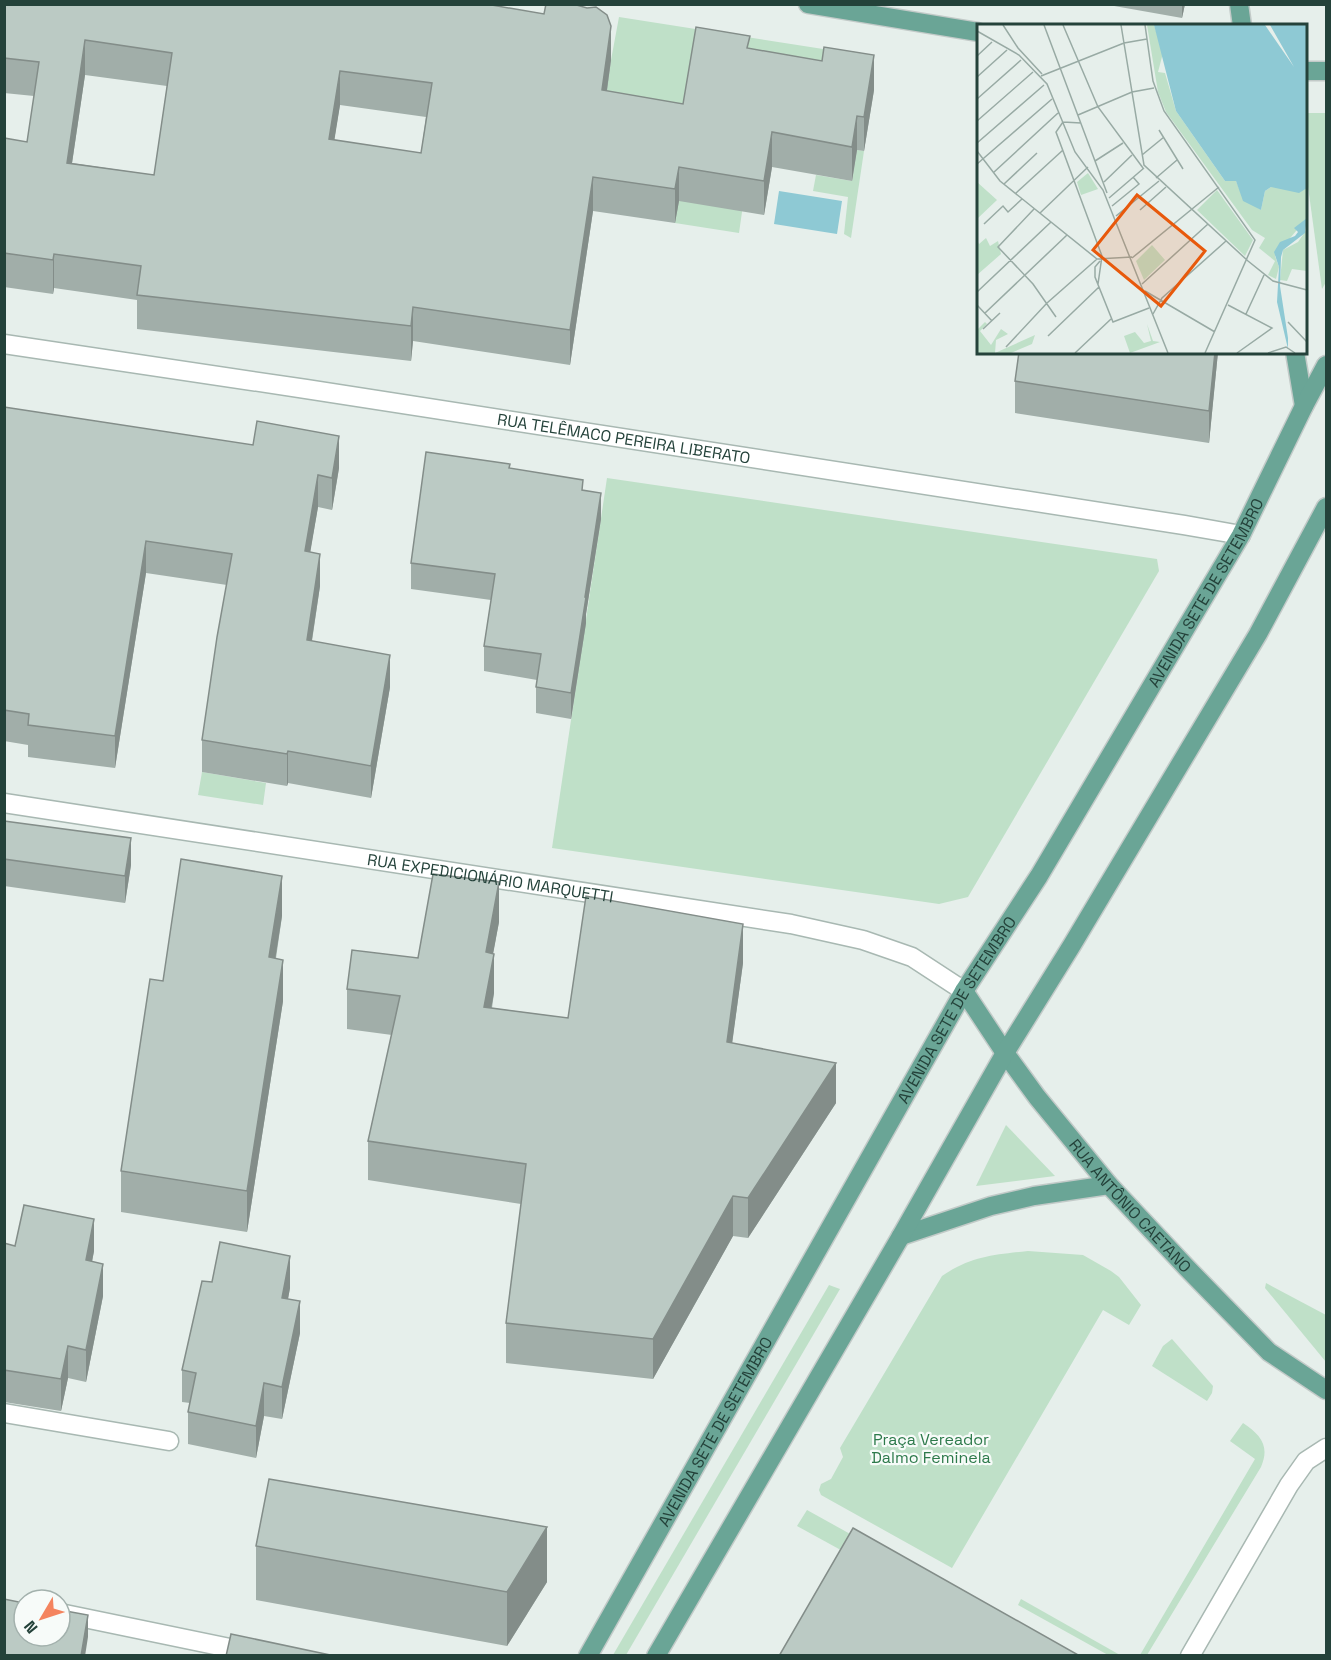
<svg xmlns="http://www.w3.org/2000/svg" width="1331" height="1660" viewBox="0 0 1331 1660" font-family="'Space Grotesk',sans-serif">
<rect width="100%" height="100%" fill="#e6efeb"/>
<g fill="#bfe0c8">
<polygon points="619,17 836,51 829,82 747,82 742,212 739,233 675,223 599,141 611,60"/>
<polygon points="1306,113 1326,113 1326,282 1322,289 1306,172"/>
<polygon points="857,150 864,151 851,238 844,234 848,197 813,191 816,175 852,181"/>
<polygon points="607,478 1157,559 1159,571 968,897 939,904 552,848"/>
<polygon points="202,772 266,783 263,805 198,795"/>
<polygon points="1006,1125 1055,1176 976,1186"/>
<path d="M1028 1251 1083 1255 1111 1271 1119 1277 1141 1305 1129 1325 1103 1310 952 1568 821 1495 819 1490 821 1484 831 1479 843 1457 840 1448 942 1276C972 1256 993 1255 1028 1251Z"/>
<polygon points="1266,1283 1326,1315 1326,1362 1265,1288"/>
<polygon points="829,1285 840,1289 626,1655 613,1655"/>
<polygon points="1172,1339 1213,1386 1212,1393 1207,1401 1152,1366 1163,1346"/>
<path d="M1243 1423C1261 1435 1270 1446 1261 1467L1147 1655H1140L1255 1459 1230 1441Z"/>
<polygon points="807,1510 980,1606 972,1622 797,1526"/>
<polygon points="1021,1599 1120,1655 1108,1655 1018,1605"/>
</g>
<polygon fill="#8ec9d4" points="779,191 842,201 837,234 774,224"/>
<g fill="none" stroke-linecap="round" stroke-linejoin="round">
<defs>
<g id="minor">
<path id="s1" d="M4 344 306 389 1184 525 1241 535"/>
<path id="s2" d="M4 803 791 924 863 940 912 957 964 991"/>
<polyline points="4,1413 169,1441"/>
<polyline points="60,1613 268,1656"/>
<polyline points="1190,1656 1289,1485 1306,1461 1326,1448"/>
</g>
<g id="major">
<polyline points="808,4 978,32"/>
<polyline points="1239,4 1242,26"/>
<polyline points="1306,71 1326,71"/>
<polyline points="1295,352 1304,406"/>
<path id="s3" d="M964 991 1005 1053 1037 1097 1109 1185 1186 1267 1269 1352 1326 1390"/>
<polyline points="901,1236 991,1206 1034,1196 1109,1185"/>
<path id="s4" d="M588 1656 964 991 1039 876 1241 535 1304 406 1326 365"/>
<polyline points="656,1656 901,1236 1005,1053 1072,945 1258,634 1326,507"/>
</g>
</defs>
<use href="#minor" stroke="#a8b8b2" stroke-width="21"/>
<use href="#major" stroke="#c2cac8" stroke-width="21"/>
<use href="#minor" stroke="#fff" stroke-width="18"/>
<use href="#major" stroke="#6aa596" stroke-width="18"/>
</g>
<g fill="#a1aea9" fill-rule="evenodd">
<path d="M4 4 611 60 607 91 683 104 750 48 874 90 864 151 857 150 852 181 772 167 764 215 679 201 675 223 593 211 570 365 413 341 411 361 137 329V300L54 288 53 294 4 287V138L27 142 34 96 4 93ZM85 75 167 86 154 175 72 163ZM340 105 426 117 421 153 334 140Z"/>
<polygon points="1103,4 1185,4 1182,18"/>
<polygon points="1218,352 1209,443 1015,413 1015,381"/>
<polygon points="4,407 339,468 332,510 318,507 310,552 320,586 312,641 390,687 371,798 288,783 287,786 202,772 202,740 227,585 146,573 115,768 28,757 28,745 4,741"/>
<polygon points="510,468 583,490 601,519 586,614 586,623 571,719 536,713 536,687 537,680 484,671 484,646 491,600 411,589 411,563"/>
<polygon points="4,821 131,865 125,903 4,886"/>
<polygon points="282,916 276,958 283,1001 247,1232 121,1212 121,1171 163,981"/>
<polygon points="499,922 493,953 494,993 492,1008 568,1018 743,963 732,1043 836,1103 748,1238 733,1236 653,1379 506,1363 506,1323 521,1204 368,1180 368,1141 392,1035 347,1029 347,989"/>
<polygon points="4,1243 15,1246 94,1251 92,1262 103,1296 86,1382 68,1378 61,1411 4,1402"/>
<polygon points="212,1282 290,1288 288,1299 300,1333 282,1419 264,1416 256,1458 188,1444 188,1412 190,1403 182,1402 182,1370"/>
<polygon points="256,1546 547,1582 507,1646 256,1600"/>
</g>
<g fill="#838d89">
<polygon points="1182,4 1185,4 1182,18"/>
<polygon points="611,26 611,60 602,125 602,90"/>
<polygon points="85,40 85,75 67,197 67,163"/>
<polygon points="874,55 874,90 864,151 864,117"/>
<polygon points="340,71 340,105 329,174 329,139"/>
<polygon points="857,116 857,150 852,181 852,147"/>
<polygon points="772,132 772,167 764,215 764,181"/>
<polygon points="679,167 679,201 675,223 675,189"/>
<polygon points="593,177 593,211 570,365 570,330"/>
<polygon points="54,254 54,288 53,294 53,260"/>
<polygon points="413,307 413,341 411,361 411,326"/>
<polygon points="1215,352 1218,352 1209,443 1209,411"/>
<polygon points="339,436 339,468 332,510 332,478"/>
<polygon points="318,475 318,507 305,583 305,551"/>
<polygon points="601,493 601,519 586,614 586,623 571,719 571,693 585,597"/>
<polygon points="146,541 146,573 115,768 115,736"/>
<polygon points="320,554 320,586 307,672 307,640"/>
<polygon points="390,655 390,687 371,798 371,766"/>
<polygon points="288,751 288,783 287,786 287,754"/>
<polygon points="131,838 131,865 125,903 125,876"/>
<polygon points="282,876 282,916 269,998 269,957"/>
<polygon points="499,882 499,922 486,992 486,952"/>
<polygon points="743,924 743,963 727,1081 727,1042"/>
<polygon points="494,954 494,993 484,1047 484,1007"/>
<polygon points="283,960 283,1001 247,1232 247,1191"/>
<polygon points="836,1063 836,1103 748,1238 748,1198"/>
<polygon points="733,1196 733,1236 653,1379 653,1339"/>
<polygon points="94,1219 94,1251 86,1292 86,1260"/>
<polygon points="290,1256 290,1288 282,1330 282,1298"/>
<polygon points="103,1264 103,1296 86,1382 86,1350"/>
<polygon points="300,1301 300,1333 282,1419 282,1387"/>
<polygon points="68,1346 68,1378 61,1411 61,1379"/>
<polygon points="264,1383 264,1416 256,1458 256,1426"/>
<polygon points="547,1527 547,1582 507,1646 507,1592"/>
<polygon points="88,1615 88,1637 85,1656 81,1656"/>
</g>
<g fill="#bbcac4" stroke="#838d89" stroke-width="1.5" fill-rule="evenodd">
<path d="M4 4H486L544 14 546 4H573L587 8 596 7 607 15 611 26 602 90 683 104 696 27 750 36 747 48 822 61 824 47 874 55 864 117 857 116 852 147 772 132 764 181 679 167 675 189 593 177 570 330 413 307 411 326 137 295 141 266 54 254 53 260 4 253V138L27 142 39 62 4 58ZM85 40 172 53 154 175 67 163ZM340 71 432 83 421 153 329 139Z"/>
<polygon points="1019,352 1215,352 1209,411 1015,381"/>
<polygon points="4,407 253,445 257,421 339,436 332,478 318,475 305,551 320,554 307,640 390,655 371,766 288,751 287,754 202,740 217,637 232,554 146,541 115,736 28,725 29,714 4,710"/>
<polygon points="426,452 510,464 509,468 583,480 582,490 601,493 585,597 586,597 571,693 536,687 541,654 484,646 495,574 411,563"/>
<polygon points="4,821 131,838 125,876 4,859"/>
<polygon points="181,859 282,876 269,957 283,960 247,1191 121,1171 150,979 163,981"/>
<polygon points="433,874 499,882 486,952 494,954 484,1007 568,1018 586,896 743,924 727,1042 836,1063 748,1198 733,1196 653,1339 506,1323 526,1164 368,1141 400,996 347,989 352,950 418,958"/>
<polygon points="24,1205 94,1219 86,1260 103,1264 86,1350 68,1346 61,1379 4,1370 4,1243 15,1246"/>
<polygon points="220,1242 290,1256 282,1298 300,1301 282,1387 264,1383 256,1426 188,1412 196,1373 182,1370 202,1281 212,1282"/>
<polygon points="269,1479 547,1527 507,1592 256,1546"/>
<polygon points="853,1528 1080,1656 779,1656"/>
<polygon points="4,1599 24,1603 24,1636 60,1636 60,1610 88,1615 81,1656 4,1656"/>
<polygon points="231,1634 335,1656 226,1656"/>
</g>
<g text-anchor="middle" stroke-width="4.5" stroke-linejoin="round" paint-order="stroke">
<g font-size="16" fill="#24423a" stroke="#f7fbf9">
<text dy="6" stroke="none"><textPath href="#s1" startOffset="627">RUA TELÊMACO PEREIRA LIBERATO</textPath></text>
<text dy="6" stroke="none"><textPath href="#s4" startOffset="1230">AVENIDA SETE DE SETEMBRO</textPath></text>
<text dy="6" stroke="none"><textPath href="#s2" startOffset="492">RUA EXPEDICIONÁRIO MARQUETTI</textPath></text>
<text dy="6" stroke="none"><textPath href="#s4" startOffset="744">AVENIDA SETE DE SETEMBRO</textPath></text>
<text dy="6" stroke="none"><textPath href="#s3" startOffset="272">RUA ANTÔNIO CAETANO</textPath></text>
<text dy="6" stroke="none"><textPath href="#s4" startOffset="258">AVENIDA SETE DE SETEMBRO</textPath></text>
</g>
<g font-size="16" fill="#2d7a4b" stroke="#f7fbf9">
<text x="931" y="1445">Praça Vereador<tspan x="931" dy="18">Dalmo Feminela</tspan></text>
</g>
</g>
<g transform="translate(977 24)">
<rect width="330" height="330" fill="#e6efeb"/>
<path d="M170 1H177L186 29 181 48 188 49 199 87 248 157H259L266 174 284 186 288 167 294 163 330 164V194L298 232 302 243 299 255 291 251 298 237 282 224 288 214 275 206 189 88 181 68ZM111 149 121 165 104 171 100 158ZM0 158 20 176 0 195ZM240 166 276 216 268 232 220 186ZM330 205V247L315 245 310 257 303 256 306 226 321 218ZM9 214 13 222 21 217 24 230 0 251V216L2 220ZM175 221 188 236 167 256 159 237ZM8 298 10 300 3 307 14 321 24 305 31 310 19 316 18 329 58 311 55 320 34 329H0V306ZM170 300 176 317 183 318 153 329 147 312 158 308 167 319 174 317Z" fill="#bfe0c8"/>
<path d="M177 1H288L317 43 293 1H330V164L322 169 294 163 288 167 284 186 266 177 259 157H248L199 87ZM330 194 328 209 306 226 304 233 303 262 311 314V325L300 278 302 243 297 228 303 218 318 212 321 208 317 204Z" fill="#8ec9d4"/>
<path fill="none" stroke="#98aaa4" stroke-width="1.5" d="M26 1 41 24 65 50M67 1 130 169M86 1 121 83 166 144M144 1 167 141 271 237M168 1 176 57 187 87 278 216 228 329M0 7 42 31 70 60 98 128 126 166 191 329M0 32 15 18M64 52 147 19 170 15M0 53 30 26M0 75 44 36M101 91 155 68 177 64M0 97 56 48M86 98 79 108 125 232 121 260M86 98 104 99M182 106 206 145M0 119 67 61M0 127 23 157 120 235 155 233M165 131 187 113M118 137 146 119M0 140 75 75M16 149 81 89M179 154 200 136M127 158 155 131M27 160 60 129M39 169 86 126M132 174 167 144M135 182 162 160 156 153M57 185 21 223 56 260 79 293M163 186 189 163M63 189 111 143M139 192 182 157M7 200 26 182 31 188 45 175M155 234 242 163M123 237 118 243V253L136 298 172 284M271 237 296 257 330 266M165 260 231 200M168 267 238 308M0 268 74 198M0 281 15 297M251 281 295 304 260 329M8 289 90 211M176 290 185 274 249 217M269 290 287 251M311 298 330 318M6 305 23 289M71 312 122 263M29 323 70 279 120 235M98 329 134 295M291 329 309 323 318 329"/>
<path fill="#e8590c" fill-opacity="0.15" stroke="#e8590c" stroke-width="3" d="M160 171 228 227 184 282 116 226Z"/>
<rect width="330" height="330" fill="none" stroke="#24423a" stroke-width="3"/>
</g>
<rect width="1331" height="1660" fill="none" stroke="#24423a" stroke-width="12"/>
<g transform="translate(42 1618) rotate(231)"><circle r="28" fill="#f7fbf9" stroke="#a3b1ad" stroke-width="1.5"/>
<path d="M0-4.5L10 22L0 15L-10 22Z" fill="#f4845f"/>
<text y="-9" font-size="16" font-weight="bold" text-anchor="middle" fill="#24423a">N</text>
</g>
</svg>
